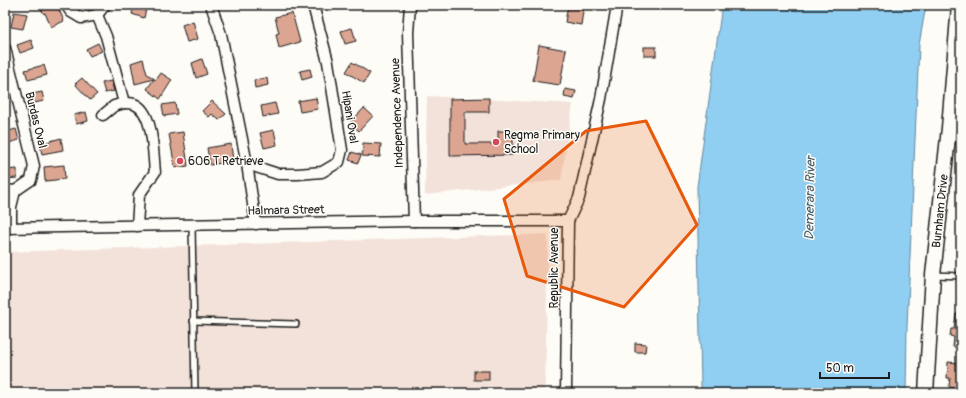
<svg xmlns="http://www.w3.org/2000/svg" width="966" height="398" viewBox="0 0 966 398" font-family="Pangolin,sans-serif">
<rect width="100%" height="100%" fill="#fdfcf7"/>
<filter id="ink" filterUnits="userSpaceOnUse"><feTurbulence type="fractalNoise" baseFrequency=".025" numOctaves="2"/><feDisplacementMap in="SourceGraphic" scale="8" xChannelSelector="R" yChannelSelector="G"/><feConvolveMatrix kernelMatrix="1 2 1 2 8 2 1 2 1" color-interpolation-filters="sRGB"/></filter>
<g filter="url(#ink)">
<g fill="#f3e2d9">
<polygon points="427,96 573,104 561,180 425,195"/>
<polygon points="548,234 545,393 5,393 5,252"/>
</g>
<polygon fill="#91cff2" stroke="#62879c" points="722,5 926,5 919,45 907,327 906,393 703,393 701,386 697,187"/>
<g fill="#dca592" stroke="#1c1c1c">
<polygon points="39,5 60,5 58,7 64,21 51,27 45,13 44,14"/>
<polygon points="134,5 147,5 144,18 132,14"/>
<polygon points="568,5 584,5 581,25 565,22"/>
<polygon points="14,12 27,14 23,29 11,27"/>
<polygon points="292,13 300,42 279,48 276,34 279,33 275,17"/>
<polygon points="193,21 198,39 187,42 182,25"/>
<polygon points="352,28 356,41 345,44 341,31"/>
<polygon points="31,40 34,48 20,53 17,45"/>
<polygon points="98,43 102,51 90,56 86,49"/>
<polygon points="539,45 566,50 560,85 533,81"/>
<rect x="644" y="47" width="12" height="9"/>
<polygon points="143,59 147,74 156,80 161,73 172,80 160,99 147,89 154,79 135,84 131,63"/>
<polygon points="202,59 207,74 196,78 192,63"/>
<polygon points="352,62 370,73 364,83 346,72"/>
<polygon points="44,65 47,75 28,80 25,70"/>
<polygon points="310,69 312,77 302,80 300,71"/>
<polygon points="82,78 97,94 90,100 75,84"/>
<polygon points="267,78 268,85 255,88 254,80"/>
<polygon points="111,81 114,91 105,93 102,83"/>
<polygon points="565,89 576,91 574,99 564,97"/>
<polygon points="42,92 44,101 34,103 32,94"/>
<polygon points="316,98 318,109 300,112 298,101"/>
<polygon points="489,98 489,112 465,112 465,144 498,144 498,131 513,131 513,155 450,156 450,99"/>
<polygon points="212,101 226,114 219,120 212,114 209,117 202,111"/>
<polygon points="175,103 177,114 164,116 162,105"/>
<polygon points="275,103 278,114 263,117 261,106"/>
<polygon points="364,108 373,116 359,131 350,123"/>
<polygon points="86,112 88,121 76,124 74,115"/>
<polygon points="16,129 19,140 5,144 5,132"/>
<polygon points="274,130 277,145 264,148 260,133"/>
<polygon points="183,132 188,166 175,168 169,134"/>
<polygon points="61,138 63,150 42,154 40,144"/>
<polygon points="363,143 381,144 380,157 362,156"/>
<polygon points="231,144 233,161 210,165 207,148"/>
<polygon points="352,152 361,155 358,163 349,160"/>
<polygon points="64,165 65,179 45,181 44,167"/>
<polygon points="17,169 17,178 5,179 5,170"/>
<polygon points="956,314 961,314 961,348 953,347 954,337 950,336 951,329 954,329"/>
<polygon points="635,343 646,344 645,352 635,352"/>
<polygon points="948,362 961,363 961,371 959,371 957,388 949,387 950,378 947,378"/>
<rect x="474" y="371" width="15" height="9"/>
</g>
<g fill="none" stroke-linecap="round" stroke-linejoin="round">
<defs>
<g id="lane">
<polyline points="192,225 195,393"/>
<polyline points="934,275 961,276"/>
<polyline points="193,321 296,324"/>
</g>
<g id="street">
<path d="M66 5 71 12 81 18 97 15 106 36 124 103C127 103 131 103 134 104 154 111 153 155 155 172L139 195 137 226"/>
<polyline points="211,5 221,34 247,164 256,224"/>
<polyline points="410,5 408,33 414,221"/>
<polyline points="97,15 105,5"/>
<polyline points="5,48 34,166 31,180 15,191 5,190"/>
<polyline points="103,115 114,106 124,103"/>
<polyline points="247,164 278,174 298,174 322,172 339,162 342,150 328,62 313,5"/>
<polyline points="11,227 11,207 15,191"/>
<polyline points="5,228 414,221 568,221"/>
<polyline points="566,393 568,221 579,198 601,99 617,5"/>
</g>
<polyline id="secondary" points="926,393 933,275 949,128 959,5"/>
</defs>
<use href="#lane" stroke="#1c1c1c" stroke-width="8"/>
<use href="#street" stroke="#1c1c1c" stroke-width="13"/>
<use href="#secondary" stroke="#1c1c1c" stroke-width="17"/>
<use href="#lane" stroke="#fdfcf7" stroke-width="5"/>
<use href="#street" stroke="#fdfcf7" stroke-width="10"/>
<use href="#secondary" stroke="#fdfcf7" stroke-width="14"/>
</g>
</g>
<path fill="#e8590c" fill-opacity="0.2" stroke="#e8590c" stroke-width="3" stroke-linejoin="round" d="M646 121 697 225 624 307 527 276 504 199 586 131Z"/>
<g fill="#d1495b" stroke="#fdfcf7" stroke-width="1.5">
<circle cx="496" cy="142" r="4"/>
<circle cx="180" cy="161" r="4"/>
</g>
<g text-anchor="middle" stroke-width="3" stroke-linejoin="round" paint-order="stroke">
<g font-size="12" fill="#1c1c1c" stroke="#fdfcf7">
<text transform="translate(397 113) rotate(-92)" y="4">Independence Avenue</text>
<text transform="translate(350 117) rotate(81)" y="4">Hipani Oval</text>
<text transform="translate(36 120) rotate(76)" y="4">Burdas Oval</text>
<text transform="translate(286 210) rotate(-1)" y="4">Halmara Street</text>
<text transform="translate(940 211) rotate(-84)" y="4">Burnham Drive</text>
<text transform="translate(554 268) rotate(-90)" y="4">Republic Avenue</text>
</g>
<g font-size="12" fill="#1c1c1c" stroke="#fdfcf7" text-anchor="start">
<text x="504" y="139">Regma Primary<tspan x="504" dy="14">School</tspan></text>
<text x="188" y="165">606 T Retrieve</text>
</g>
<g font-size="13" font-style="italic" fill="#455b67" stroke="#fdfcf7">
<text transform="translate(809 198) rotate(-89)" y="5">Demerara River</text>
</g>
</g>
<rect width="966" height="398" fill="none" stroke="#fdfcf7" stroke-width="20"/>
<rect x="10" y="10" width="946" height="378" fill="none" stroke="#1c1c1c" stroke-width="1.5" filter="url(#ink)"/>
<path d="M820 372v6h69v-6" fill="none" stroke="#1c1c1c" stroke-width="2"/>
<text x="826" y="372" font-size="12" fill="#1c1c1c" stroke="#fdfcf7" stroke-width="3" paint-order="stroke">50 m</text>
</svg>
